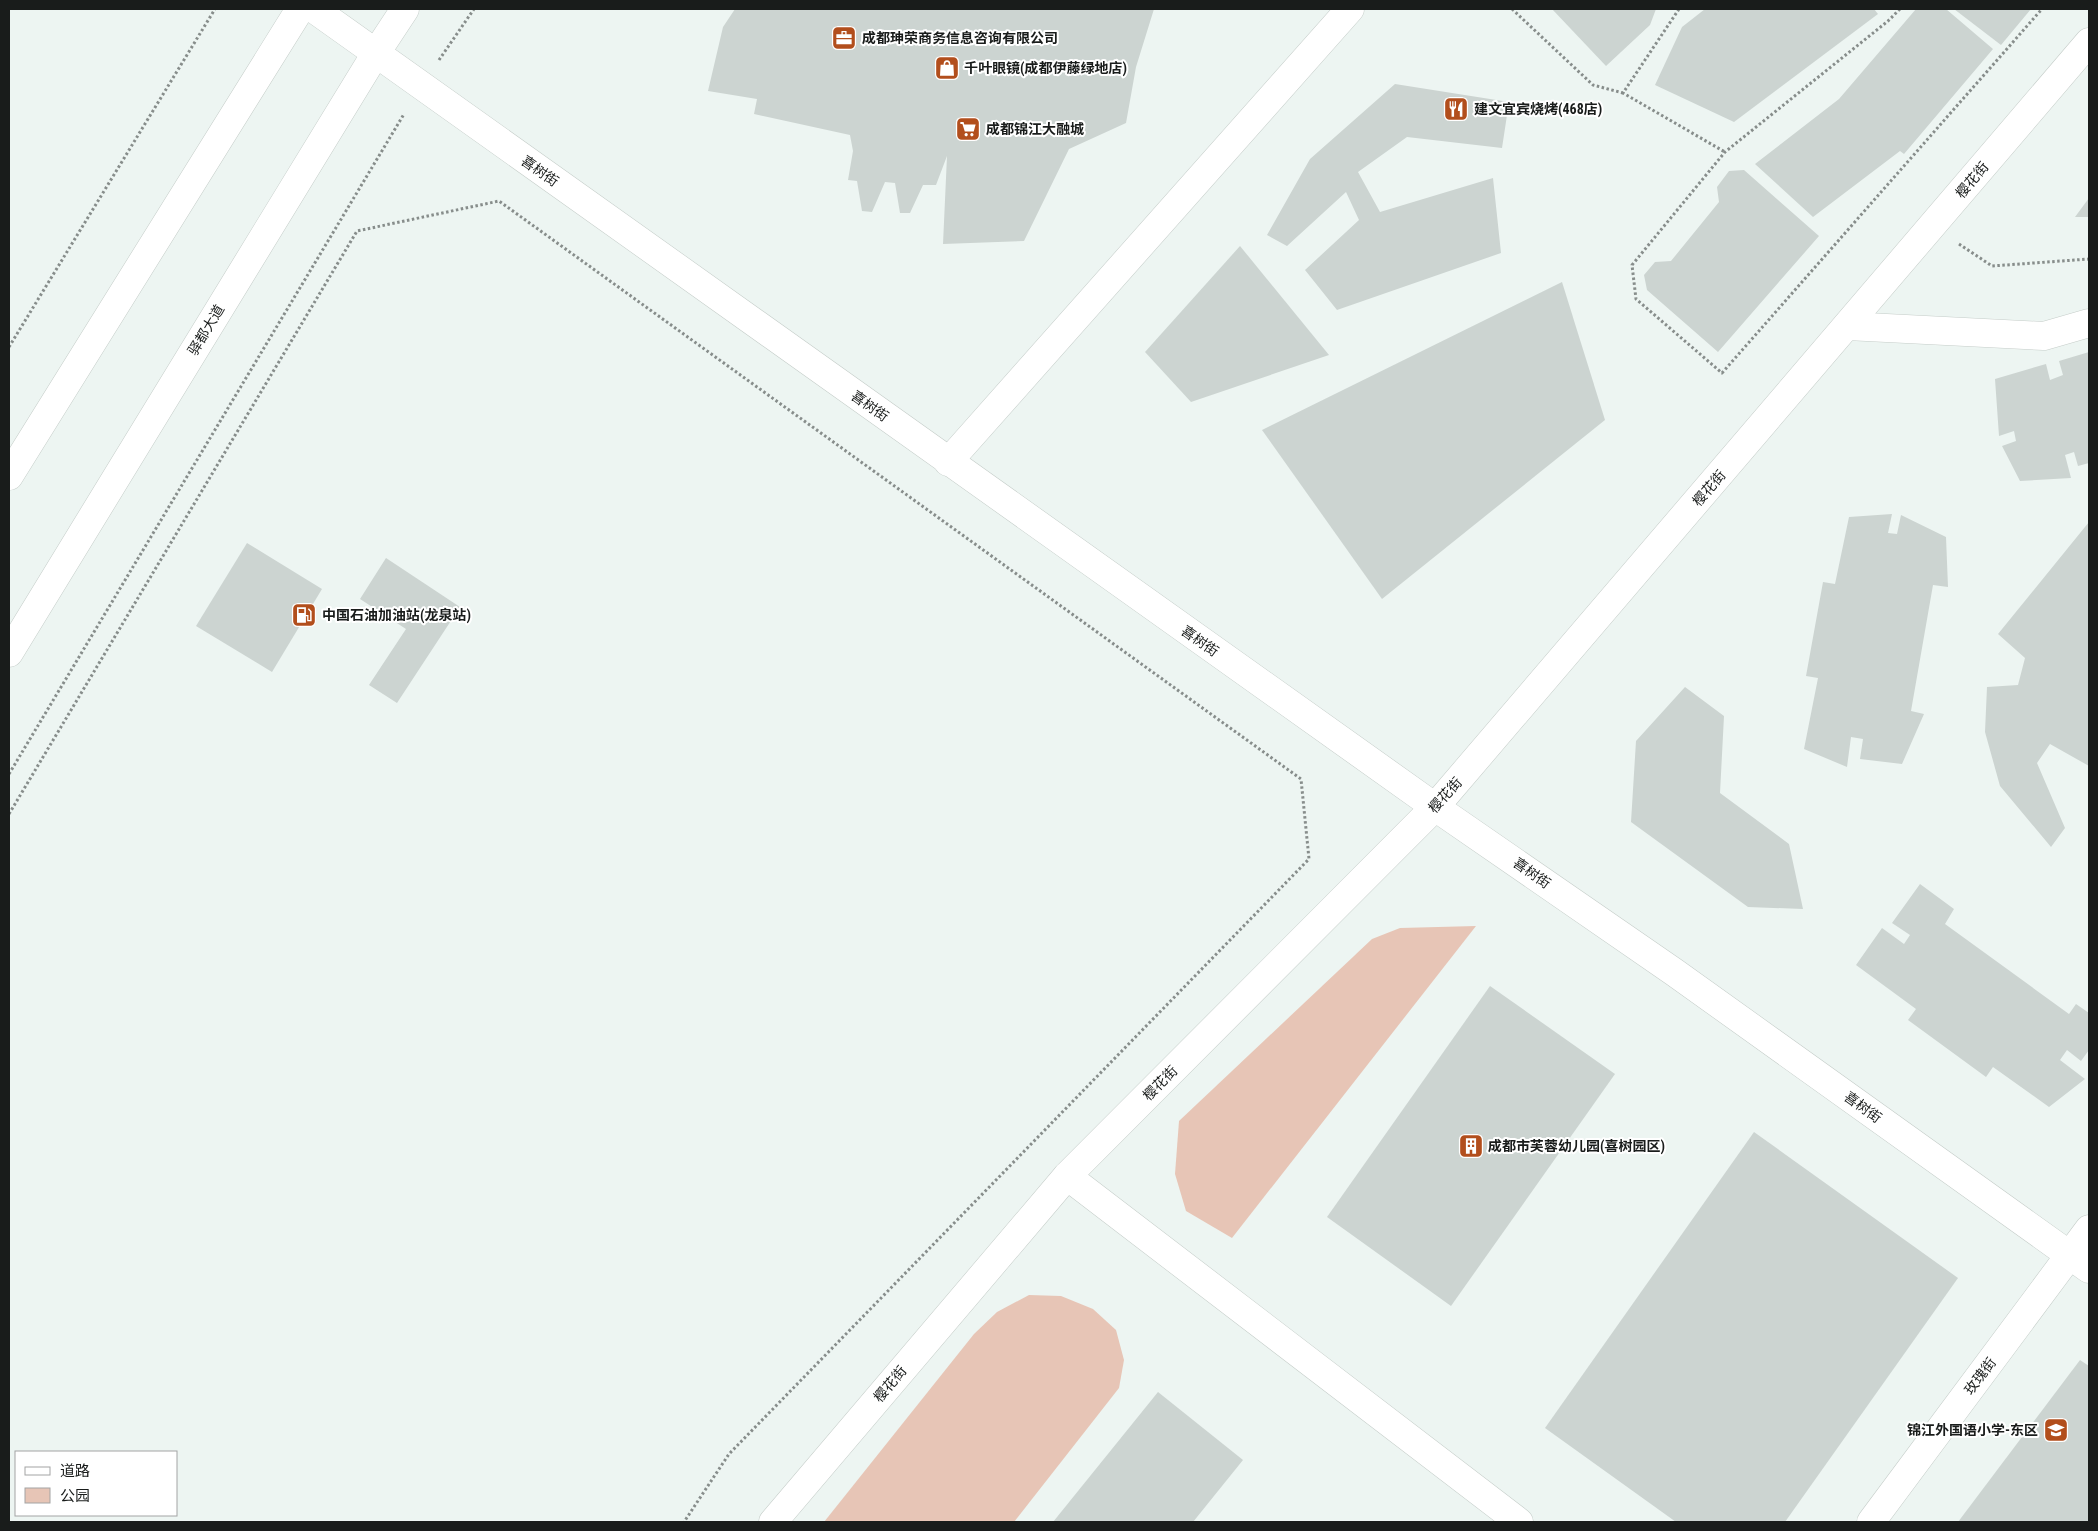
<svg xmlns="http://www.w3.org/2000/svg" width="2098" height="1531" viewBox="0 0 2098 1531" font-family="'Roboto Condensed','Noto Sans SC',sans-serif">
<rect width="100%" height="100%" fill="#edf5f2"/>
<g fill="#e7c5b6">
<polygon points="1476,926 1232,1238 1186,1211 1175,1174 1179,1121 1372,939 1400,928"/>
<polygon points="1029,1295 1061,1296 1093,1309 1116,1330 1124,1360 1119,1388 1014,1522 824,1522 974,1334 997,1312"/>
</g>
<g fill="#ccd4d1">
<polygon points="735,9 1154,9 1136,67 1126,123 1069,149 1024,241 943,244 947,156 936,185 923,185 910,213 900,213 895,183 885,182 872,212 862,211 857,181 848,180 853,151 850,135 754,114 757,99 708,91 723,27"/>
<polygon points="1552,9 1656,9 1650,25 1606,66"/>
<polygon points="1705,9 1874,9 1878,14 1734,122 1655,85 1682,27"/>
<polygon points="1916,9 1946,9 1993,49 1904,154 1900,151 1813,217 1755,164 1839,99"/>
<polygon points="1954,9 2031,9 2001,45"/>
<polygon points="1395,84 1509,102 1502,148 1407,137 1358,172 1380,212 1493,178 1501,253 1337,310 1305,270 1359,220 1346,192 1287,246 1267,235 1310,159"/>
<polygon points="1744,170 1819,236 1718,352 1647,290 1644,275 1655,262 1671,261 1719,202 1717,187 1729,171"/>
<polygon points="2089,198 2089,217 2075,217"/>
<polygon points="1240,246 1329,355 1191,402 1145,352"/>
<polygon points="1562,282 1605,420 1382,599 1262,430"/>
<polygon points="2089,352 2089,463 2078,466 2074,452 2065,455 2071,478 2020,481 2002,446 2016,441 2014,431 1999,436 1995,379 2046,364 2050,380 2063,375 2059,361"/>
<polygon points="1892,514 1888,533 1897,534 1901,515 1946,537 1948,587 1933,585 1911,711 1924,714 1902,764 1860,759 1863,739 1851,737 1847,767 1804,749 1818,678 1806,676 1823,582 1835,584 1849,517"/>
<polygon points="2089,522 2089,766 2050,744 2037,763 2065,828 2051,847 2000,786 1985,732 1987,687 2018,685 2025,658 1998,634"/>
<polygon points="247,543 322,589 272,672 196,626"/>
<polygon points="386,558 460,607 397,703 369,685 406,629 360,599"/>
<polygon points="1685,687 1724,716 1720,793 1789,844 1803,909 1748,907 1631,822 1636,741"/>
<polygon points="1920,884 1954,909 1945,924 2069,1014 2076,1004 2089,1013 2089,1050 2081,1061 2067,1050 2060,1060 2085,1079 2049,1107 1993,1067 1986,1077 1908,1020 1916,1009 1856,965 1882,928 1904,944 1910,935 1892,923"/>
<polygon points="1490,986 1615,1074 1451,1306 1327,1217"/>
<polygon points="1754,1132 1958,1278 1785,1522 1676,1522 1545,1428"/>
<polygon points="2080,1360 2089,1366 2089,1522 1958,1522"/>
<polygon points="1158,1392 1243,1460 1193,1522 1053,1522"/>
</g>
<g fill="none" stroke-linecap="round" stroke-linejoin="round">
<defs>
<g id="minor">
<polyline points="314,9 1435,807 1674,972 2089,1269"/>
<polyline points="1847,326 2044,336 2089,323"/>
<polyline points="948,462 1350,9"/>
<polyline points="1067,1176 1519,1522"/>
<polyline points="773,1522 1067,1176 1435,807 2089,42"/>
<polyline points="1871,1522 2089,1229"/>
</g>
<g id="major">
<polyline points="9,476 300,9"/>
<polyline points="9,653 376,53 405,9"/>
</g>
</defs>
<use href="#minor" stroke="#c5cdc9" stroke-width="29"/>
<use href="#major" stroke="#c5cdc9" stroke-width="29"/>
<g stroke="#878d8b" stroke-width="3" stroke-dasharray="2.5 2.5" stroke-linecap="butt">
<polyline points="1512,9 1593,85 1623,93"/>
<polyline points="1679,9 1623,93 1725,152"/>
<polyline points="1900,9 1888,21 1725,152 1632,265 1636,299 1722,373 2042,9"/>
<polyline points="439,60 474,9"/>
<polyline points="1959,244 1992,266 2089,259"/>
<polyline points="9,347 215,9"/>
<polyline points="9,774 404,114"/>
<polyline points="9,814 357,231 499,201 1301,779 1309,859 729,1454 684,1522"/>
</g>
<use href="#minor" stroke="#fff" stroke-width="28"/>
<use href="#major" stroke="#fff" stroke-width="28"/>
</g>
<defs>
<symbol id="office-square" viewBox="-11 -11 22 22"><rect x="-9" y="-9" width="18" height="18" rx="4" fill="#b24e1c" stroke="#fff"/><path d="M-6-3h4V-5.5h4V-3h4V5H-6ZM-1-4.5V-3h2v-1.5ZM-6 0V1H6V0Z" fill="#fff"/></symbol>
<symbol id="shop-square" viewBox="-11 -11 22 22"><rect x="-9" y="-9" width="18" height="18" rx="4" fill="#b24e1c" stroke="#fff"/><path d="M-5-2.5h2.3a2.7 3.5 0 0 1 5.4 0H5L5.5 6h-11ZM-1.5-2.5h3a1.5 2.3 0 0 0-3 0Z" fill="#fff"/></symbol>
<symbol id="restaurant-square" viewBox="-11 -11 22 22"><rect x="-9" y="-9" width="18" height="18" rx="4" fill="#b24e1c" stroke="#fff"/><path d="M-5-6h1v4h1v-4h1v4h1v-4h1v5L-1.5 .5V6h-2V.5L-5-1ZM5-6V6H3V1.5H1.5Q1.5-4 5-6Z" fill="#fff"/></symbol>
<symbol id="supermarket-square" viewBox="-11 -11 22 22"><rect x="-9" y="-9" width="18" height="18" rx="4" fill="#b24e1c" stroke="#fff"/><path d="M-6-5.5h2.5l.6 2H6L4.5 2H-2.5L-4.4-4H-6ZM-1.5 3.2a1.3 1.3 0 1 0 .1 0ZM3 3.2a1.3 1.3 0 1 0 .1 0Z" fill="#fff"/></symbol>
<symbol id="fuel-square" viewBox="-11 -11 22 22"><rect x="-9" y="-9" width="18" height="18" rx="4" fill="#b24e1c" stroke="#fff"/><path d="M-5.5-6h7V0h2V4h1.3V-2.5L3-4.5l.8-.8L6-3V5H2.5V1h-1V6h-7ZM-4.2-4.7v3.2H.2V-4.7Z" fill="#fff"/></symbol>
<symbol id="building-square" viewBox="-11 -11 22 22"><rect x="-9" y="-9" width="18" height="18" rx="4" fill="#b24e1c" stroke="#fff"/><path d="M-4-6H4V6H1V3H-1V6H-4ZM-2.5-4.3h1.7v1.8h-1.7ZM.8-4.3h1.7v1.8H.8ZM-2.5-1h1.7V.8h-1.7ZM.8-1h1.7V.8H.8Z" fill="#fff"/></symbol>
<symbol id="school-square" viewBox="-11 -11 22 22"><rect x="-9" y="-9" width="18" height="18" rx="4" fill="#b24e1c" stroke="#fff"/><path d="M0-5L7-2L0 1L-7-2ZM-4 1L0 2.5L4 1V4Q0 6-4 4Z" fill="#fff"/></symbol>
</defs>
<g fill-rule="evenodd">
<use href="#office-square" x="830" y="24" width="28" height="28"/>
<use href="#shop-square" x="933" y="54" width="28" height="28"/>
<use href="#restaurant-square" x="1442" y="95" width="28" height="28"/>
<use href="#supermarket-square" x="954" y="115" width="28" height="28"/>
<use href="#fuel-square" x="290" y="601" width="28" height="28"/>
<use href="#building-square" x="1457" y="1132" width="28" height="28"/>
<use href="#school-square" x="2042" y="1416" width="28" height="28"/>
</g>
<g text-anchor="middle" stroke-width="4" stroke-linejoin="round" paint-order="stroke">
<g font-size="14" font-weight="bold" fill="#191c1b" stroke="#fff" text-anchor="start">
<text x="862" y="43">成都珅荣商务信息咨询有限公司</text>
<text x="964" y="73">千叶眼镜(成都伊藤绿地店)</text>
<text x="1474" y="114">建文宜宾烧烤(468店)</text>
<text x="986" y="134">成都锦江大融城</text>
<text x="322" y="620">中国石油加油站(龙泉站)</text>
<text x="1488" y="1151">成都市芙蓉幼儿园(喜树园区)</text>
<text x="2038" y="1435" text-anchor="end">锦江外国语小学-东区</text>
</g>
<g font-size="14" fill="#191c1b" stroke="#fff">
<text transform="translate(540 171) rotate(35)" y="5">喜树街</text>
<text transform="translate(1972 180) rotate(-50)" y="5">樱花街</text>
<text transform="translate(206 330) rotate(-59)" y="5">驿都大道</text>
<text transform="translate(870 406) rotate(35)" y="5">喜树街</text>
<text transform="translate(1709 488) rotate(-49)" y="5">樱花街</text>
<text transform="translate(1200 641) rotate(35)" y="5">喜树街</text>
<text transform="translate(1445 795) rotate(-48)" y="5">樱花街</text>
<text transform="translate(1532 873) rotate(35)" y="5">喜树街</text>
<text transform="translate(1160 1083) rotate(-45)" y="5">樱花街</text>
<text transform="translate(1863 1107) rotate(36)" y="5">喜树街</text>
<text transform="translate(1980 1376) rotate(-53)" y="5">玫瑰街</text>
<text transform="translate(890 1384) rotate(-50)" y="5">樱花街</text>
</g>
</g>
<rect width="2098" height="1531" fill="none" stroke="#191c1b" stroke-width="20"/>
<rect x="15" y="1451" width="162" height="65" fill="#ffffff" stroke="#a3a4a4"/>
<rect x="25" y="1467" width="25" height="8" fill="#ffffff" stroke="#a3a4a4"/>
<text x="60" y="1476" font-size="15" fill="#191c1b">道路</text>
<rect x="25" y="1488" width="25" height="15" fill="#e7c5b6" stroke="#a3a4a4"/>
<text x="60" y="1501" font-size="15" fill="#191c1b">公园</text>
</svg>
